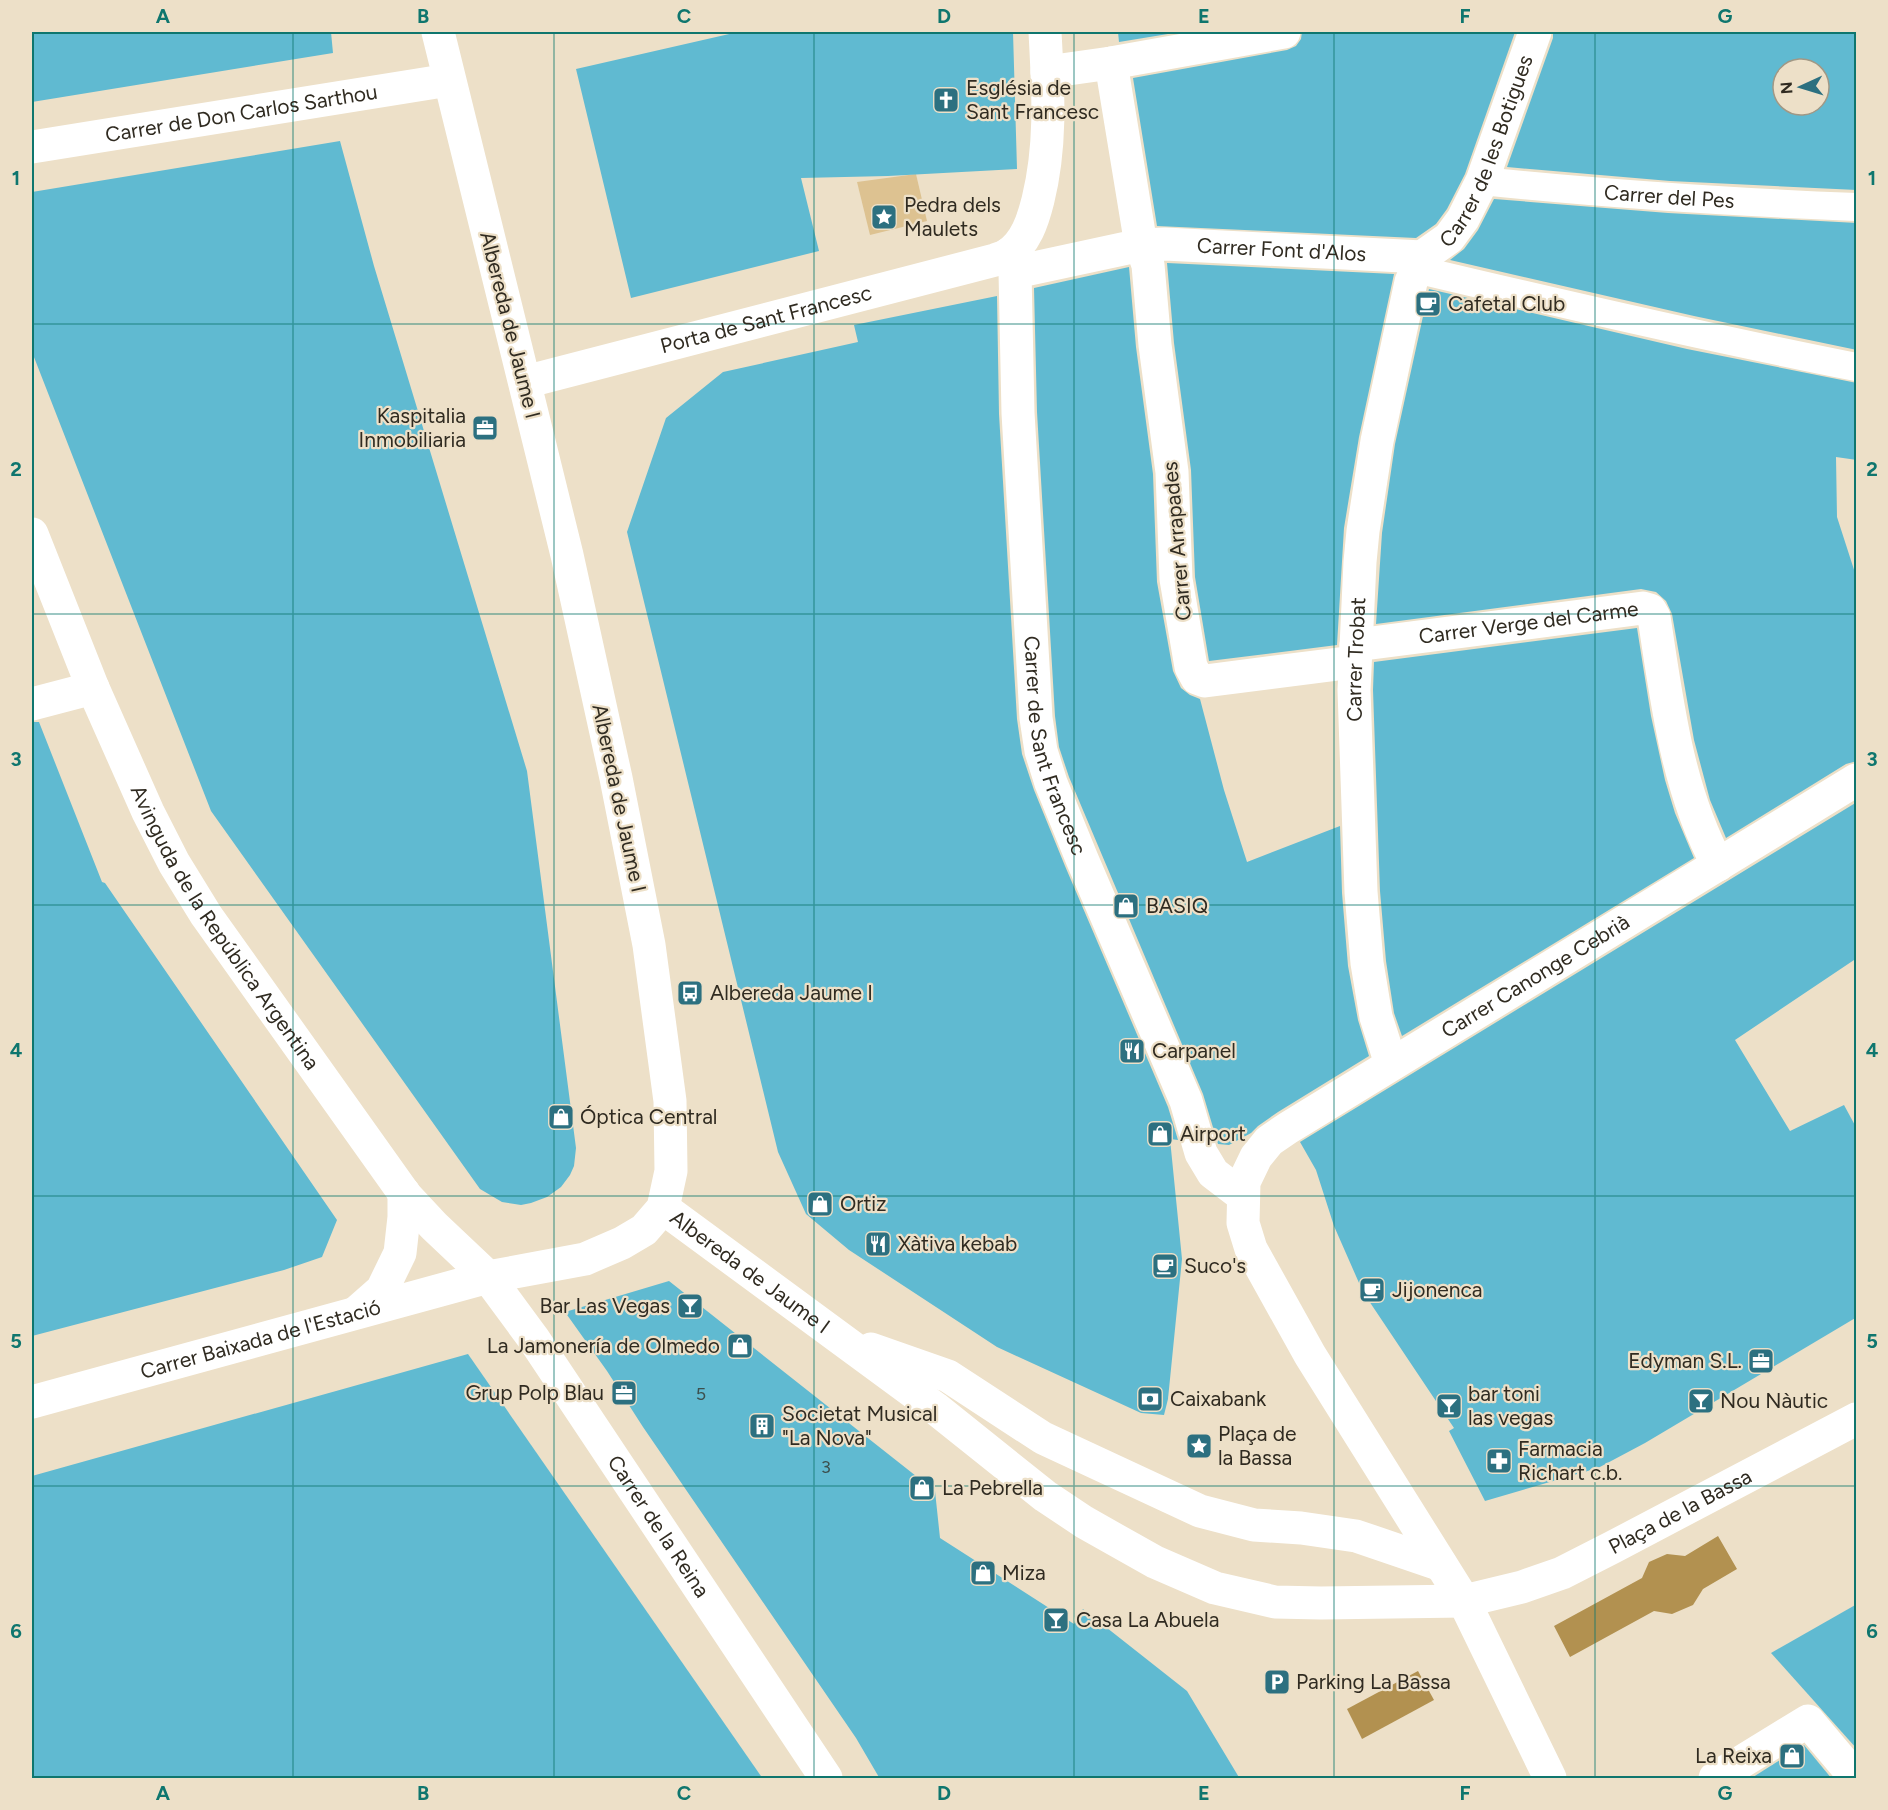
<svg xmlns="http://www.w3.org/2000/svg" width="1888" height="1810" viewBox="0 0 1888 1810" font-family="Figtree,sans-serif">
<rect width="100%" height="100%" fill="#ede0c8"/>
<polygon fill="#ddc291" points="916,174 927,221 870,235 857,182"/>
<g fill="#b29150">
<polygon points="1718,1536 1737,1569 1703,1589 1693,1605 1672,1614 1654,1611 1570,1657 1554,1626 1642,1578 1649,1562 1667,1554 1685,1556"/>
<polygon points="1418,1671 1434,1700 1362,1739 1347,1709"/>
</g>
<g fill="#60bad1" fill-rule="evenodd">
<polygon points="32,32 331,32 333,53 32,102"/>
<polygon points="738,32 1013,32 1017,169 888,176 801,178 819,251 631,298 576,69"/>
<polygon points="1118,32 1180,32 1119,42"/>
<polygon points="1302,32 1515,32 1465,174 1447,209 1436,224 1416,238 1157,226 1133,78 1287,50 1296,46 1301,39"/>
<path d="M1553 32H1857V190L1670 181 1507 167 1553 38ZM1783 69H1819V105H1783Z"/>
<polygon points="340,141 374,266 527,771 576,1148 574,1166 570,1175 561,1187 547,1197 531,1203 521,1205 502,1202 480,1189 211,811 32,352 32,192"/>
<polygon points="1494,199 1668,213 1857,223 1857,350 1694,316 1450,260 1464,249 1478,230"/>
<polygon points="1167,263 1394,274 1359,437 1344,528 1337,645 1209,661 1195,577 1191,470 1174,343"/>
<polygon points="1129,267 1136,347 1153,474 1157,582 1173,671 1181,688 1190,695 1200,699 1224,790 1247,862 1340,826 1342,893 1348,966 1358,1020 1369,1056 1278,1112 1258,1126 1251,1133 1229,1145 1218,1144 1203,1094 1069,777 1059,747 1055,716 1037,412 1034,288"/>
<polygon points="1429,289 1687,349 1857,383 1857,460 1836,457 1837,517 1857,579 1857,761 1846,764 1726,838 1710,800 1694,740 1672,614 1666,601 1656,592 1641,589 1376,624 1382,533 1395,444"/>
<polygon points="997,296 999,414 1017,719 1022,754 1034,790 1065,866 1168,1107 1178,1140 1170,1139 1182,1259 1168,1399 1164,1415 1141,1413 997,1347 849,1250 806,1214 778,1152 627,532 666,418 723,372 858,342 854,325"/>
<polygon points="1637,628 1651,716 1665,780 1675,813 1694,858 1402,1036 1394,1013 1386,961 1380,891 1373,690 1374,662"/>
<polygon points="32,722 39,722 102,882 105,883 337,1220 322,1257 284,1270 32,1336"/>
<polygon points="1857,802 1857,958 1735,1040 1790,1131 1844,1105 1857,1129 1857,1317 1645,1443 1598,1468 1485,1501 1449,1431 1454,1428 1363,1292 1334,1226 1316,1170 1300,1142"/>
<polygon points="669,1281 935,1491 940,1538 1074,1624 1083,1609 1187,1691 1240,1779 880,1779 856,1738 643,1427 607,1371 565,1312"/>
<polygon points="468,1354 763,1779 32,1779 32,1476"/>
<polygon points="1857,1604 1857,1749 1771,1653"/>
<polygon points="1804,1745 1832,1779 1750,1779"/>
</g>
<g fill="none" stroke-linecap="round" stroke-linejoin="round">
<g stroke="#fff" stroke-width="28">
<path id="s1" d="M1482 181C1607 194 1731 202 1856 207"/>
<path d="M1415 269C1562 304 1709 338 1856 367"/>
</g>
<g stroke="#fff" stroke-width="33">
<polyline points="1047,72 1111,63 1284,32"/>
<path id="s2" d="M1007 255 1015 272 1018 413 1033 665 1036 718 1041 751 1051 783 1082 859 1186 1101 1201 1153 1213 1173 1243 1196"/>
<polyline points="1015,272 1141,245 1111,63"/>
<path id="s3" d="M1356 645 1643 608 1650 610 1654 617C1667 702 1677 789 1718 865"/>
<path id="s4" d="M1354 662 1205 681 1197 678 1191 667 1176 579 1172 472 1155 345 1148 265 1141 245 1165 244 1422 257"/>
<path id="s5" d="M1391 1064 1376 1017 1367 963 1361 892 1354 690 1360 562 1363 531 1377 441 1411 282 1422 257 1449 238 1463 219 1482 181 1535 32"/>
<polyline points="1715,1778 1808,1721 1856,1778"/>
</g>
<g stroke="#fff" stroke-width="33">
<path id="s6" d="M32 147 449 80"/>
<path id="s7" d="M525 382 995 260C999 258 1004 257 1007 255 1026 243 1033 220 1038 200 1052 143 1048 89 1045 32"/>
<polyline points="32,704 93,688"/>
<path id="s8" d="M663 1208 935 1408 1045 1496 1084 1522 1155 1562 1215 1588 1275 1602 1321 1603 1464 1601 1522 1587 1562 1573 1613 1547 1856 1419"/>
<polyline points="871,1349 948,1376 1043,1438 1200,1511 1254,1525 1301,1528 1356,1536 1441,1565"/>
<path id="s9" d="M1550 1778 1464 1601 1310 1355 1251 1249 1243 1223 1244 1182 1256 1157 1269 1141 1288 1128 1856 780"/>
</g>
<g stroke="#fff" stroke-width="33">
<path id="s10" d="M32 534 93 688 148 812 174 863 206 915 406 1196 434 1226 488 1277 533 1338 826 1778"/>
<polyline points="357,1312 382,1290 400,1253 404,1217 404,1193"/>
<path id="s11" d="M32 1402 488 1277 585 1259 622 1243 644 1230 663 1208 671 1171 670 1101 649 945 616 778 567 555 438 32"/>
</g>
</g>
<path fill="none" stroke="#0f766e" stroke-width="1.5" stroke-opacity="0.55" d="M293 32V1778M554 32V1778M814 32V1778M1074 32V1778M1334 32V1778M1595 32V1778M32 324H1856M32 614H1856M32 905H1856M32 1196H1856M32 1486H1856"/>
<defs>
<symbol id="church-square" viewBox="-11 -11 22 22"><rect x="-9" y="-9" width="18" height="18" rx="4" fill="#2c7080" stroke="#ede0c8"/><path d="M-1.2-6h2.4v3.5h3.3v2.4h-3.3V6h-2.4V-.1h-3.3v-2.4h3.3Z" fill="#fff"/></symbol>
<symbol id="sight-square" viewBox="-11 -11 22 22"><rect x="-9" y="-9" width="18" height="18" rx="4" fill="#2c7080" stroke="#ede0c8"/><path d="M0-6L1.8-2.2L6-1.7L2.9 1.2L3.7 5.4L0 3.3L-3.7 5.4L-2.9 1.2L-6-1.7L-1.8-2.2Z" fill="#fff"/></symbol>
<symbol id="cafe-square" viewBox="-11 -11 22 22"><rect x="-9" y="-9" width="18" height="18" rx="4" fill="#2c7080" stroke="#ede0c8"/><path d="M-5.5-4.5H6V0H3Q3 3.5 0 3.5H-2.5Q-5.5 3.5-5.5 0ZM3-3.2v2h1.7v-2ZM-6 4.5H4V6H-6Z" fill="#fff"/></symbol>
<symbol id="office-square" viewBox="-11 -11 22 22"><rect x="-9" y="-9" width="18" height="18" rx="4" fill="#2c7080" stroke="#ede0c8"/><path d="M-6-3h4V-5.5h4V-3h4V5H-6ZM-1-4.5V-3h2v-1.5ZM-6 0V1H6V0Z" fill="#fff"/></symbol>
<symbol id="shop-square" viewBox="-11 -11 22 22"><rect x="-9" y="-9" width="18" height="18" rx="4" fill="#2c7080" stroke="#ede0c8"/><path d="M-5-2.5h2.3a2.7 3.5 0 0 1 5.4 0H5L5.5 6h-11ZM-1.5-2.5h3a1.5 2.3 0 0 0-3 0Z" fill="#fff"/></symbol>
<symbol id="bus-square" viewBox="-11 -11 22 22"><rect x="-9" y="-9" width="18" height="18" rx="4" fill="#2c7080" stroke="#ede0c8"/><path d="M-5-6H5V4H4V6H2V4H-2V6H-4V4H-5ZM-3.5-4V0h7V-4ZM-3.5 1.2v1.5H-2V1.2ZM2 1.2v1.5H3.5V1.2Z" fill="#fff"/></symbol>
<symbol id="restaurant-square" viewBox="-11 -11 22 22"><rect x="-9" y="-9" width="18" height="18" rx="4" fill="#2c7080" stroke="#ede0c8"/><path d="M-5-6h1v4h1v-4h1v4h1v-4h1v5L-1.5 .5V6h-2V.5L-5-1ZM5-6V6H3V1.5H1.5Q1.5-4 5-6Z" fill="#fff"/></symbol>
<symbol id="bar-square" viewBox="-11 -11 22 22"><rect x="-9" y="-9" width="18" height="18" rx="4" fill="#2c7080" stroke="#ede0c8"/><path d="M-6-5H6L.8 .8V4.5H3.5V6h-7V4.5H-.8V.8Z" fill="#fff"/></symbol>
<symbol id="bank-square" viewBox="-11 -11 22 22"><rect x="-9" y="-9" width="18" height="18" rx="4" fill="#2c7080" stroke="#ede0c8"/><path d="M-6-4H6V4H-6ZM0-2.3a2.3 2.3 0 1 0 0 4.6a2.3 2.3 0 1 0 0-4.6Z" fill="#fff"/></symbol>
<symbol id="building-square" viewBox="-11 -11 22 22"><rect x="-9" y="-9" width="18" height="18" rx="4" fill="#2c7080" stroke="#ede0c8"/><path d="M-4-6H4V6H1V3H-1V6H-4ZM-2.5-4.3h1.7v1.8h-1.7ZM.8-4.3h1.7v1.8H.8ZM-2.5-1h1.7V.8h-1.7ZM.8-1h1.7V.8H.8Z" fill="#fff"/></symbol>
<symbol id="pharmacy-square" viewBox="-11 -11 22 22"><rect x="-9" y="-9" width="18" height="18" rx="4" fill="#2c7080" stroke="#ede0c8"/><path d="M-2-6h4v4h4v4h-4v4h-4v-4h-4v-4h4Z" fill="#fff"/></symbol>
<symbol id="parking-square" viewBox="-11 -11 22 22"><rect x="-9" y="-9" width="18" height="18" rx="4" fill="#2c7080" stroke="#ede0c8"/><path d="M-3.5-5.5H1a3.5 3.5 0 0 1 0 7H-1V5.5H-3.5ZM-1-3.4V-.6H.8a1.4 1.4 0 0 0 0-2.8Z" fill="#fff"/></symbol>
</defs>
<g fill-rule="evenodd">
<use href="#church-square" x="931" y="85" width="30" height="30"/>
<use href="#sight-square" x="869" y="202" width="30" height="30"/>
<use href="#cafe-square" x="1413" y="289" width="30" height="30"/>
<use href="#office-square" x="470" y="413" width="30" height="30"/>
<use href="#shop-square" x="1111" y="891" width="30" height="30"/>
<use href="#bus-square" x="675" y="978" width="30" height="30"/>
<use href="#restaurant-square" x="1117" y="1036" width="30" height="30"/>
<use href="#shop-square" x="546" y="1102" width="30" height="30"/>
<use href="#shop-square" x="1145" y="1119" width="30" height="30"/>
<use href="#shop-square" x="805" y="1189" width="30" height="30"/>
<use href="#restaurant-square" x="863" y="1229" width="30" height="30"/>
<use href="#cafe-square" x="1150" y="1251" width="30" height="30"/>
<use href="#cafe-square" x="1357" y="1275" width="30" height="30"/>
<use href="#bar-square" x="675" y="1291" width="30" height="30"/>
<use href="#shop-square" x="725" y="1331" width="30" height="30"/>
<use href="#office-square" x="1746" y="1346" width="30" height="30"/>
<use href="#office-square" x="609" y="1378" width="30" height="30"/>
<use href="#bank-square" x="1135" y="1384" width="30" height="30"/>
<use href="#bar-square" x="1686" y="1386" width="30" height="30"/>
<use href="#bar-square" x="1434" y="1391" width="30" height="30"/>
<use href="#building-square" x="747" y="1411" width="30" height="30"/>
<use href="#sight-square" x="1184" y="1431" width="30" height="30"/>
<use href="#pharmacy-square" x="1484" y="1446" width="30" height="30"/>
<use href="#shop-square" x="907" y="1473" width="30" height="30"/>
<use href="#shop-square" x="968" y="1558" width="30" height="30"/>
<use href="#bar-square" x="1041" y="1605" width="30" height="30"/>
<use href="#parking-square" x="1262" y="1667" width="30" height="30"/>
<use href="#shop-square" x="1777" y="1741" width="30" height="30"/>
</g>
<g text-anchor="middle" stroke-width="4.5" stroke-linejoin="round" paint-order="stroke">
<g font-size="18" fill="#3c4f4d">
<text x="701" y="1400">5</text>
<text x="826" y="1473">3</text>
</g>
<g font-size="21" fill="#302b21" stroke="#ede0c8" text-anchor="start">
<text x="966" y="95">Església de<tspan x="966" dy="24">Sant Francesc</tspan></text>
<text x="904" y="212">Pedra dels<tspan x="904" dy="24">Maulets</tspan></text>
<text x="1448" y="311">Cafetal Club</text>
<text x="466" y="423" text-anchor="end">Kaspitalia<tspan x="466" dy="24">Inmobiliaria</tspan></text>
<text x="1146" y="913">BASIQ</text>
<text x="710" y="1000">Albereda Jaume I</text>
<text x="1152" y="1058">Carpanel</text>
<text x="580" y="1124">Óptica Central</text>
<text x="1180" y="1141">Airport</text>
<text x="840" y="1211">Ortiz</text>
<text x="898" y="1251">Xàtiva kebab</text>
<text x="1184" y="1273">Suco's</text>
<text x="1392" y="1297">Jijonenca</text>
<text x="670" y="1313" text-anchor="end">Bar Las Vegas</text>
<text x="720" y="1353" text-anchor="end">La Jamonería de Olmedo</text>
<text x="1742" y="1368" text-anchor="end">Edyman S.L.</text>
<text x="604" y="1400" text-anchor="end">Grup Polp Blau</text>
<text x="1468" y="1401">bar toni<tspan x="1468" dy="24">las vegas</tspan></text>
<text x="1170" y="1406">Caixabank</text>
<text x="1720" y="1408">Nou Nàutic</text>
<text x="782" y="1421">Societat Musical<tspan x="782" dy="24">"La Nova"</tspan></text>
<text x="1218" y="1441">Plaça de<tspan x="1218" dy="24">la Bassa</tspan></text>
<text x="1518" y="1456">Farmacia<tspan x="1518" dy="24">Richart c.b.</tspan></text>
<text x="942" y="1495">La Pebrella</text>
<text x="1002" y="1580">Miza</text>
<text x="1076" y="1627">Casa La Abuela</text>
<text x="1296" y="1689">Parking La Bassa</text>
<text x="1772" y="1763" text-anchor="end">La Reixa</text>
</g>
<g font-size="21" fill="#302b21" stroke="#ede0c8">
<text dy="7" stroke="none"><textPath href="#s6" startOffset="212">Carrer de Don Carlos Sarthou</textPath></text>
<text dy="7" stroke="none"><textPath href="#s5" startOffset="946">Carrer de les Botigues</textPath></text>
<text dy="7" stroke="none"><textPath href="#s1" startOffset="188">Carrer del Pes</textPath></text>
<text dy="7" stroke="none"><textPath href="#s4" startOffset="738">Carrer Font d'Alos</textPath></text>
<text dy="7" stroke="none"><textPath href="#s7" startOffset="249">Porta de Sant Francesc</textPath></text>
<text transform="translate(510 325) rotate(76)" y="7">Albereda de Jaume I</text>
<text transform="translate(1177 541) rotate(-95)" y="7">Carrer Arrapades</text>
<text dy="7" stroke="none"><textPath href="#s3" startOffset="174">Carrer Verge del Carme</textPath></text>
<text dy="7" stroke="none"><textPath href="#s5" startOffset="408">Carrer Trobat</textPath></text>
<text dy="7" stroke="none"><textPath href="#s2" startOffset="496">Carrer de Sant Francesc</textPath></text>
<text transform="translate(619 798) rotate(78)" y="7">Albereda de Jaume I</text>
<text dy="7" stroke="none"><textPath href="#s10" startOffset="440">Avinguda de la República Argentina</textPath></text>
<text dy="7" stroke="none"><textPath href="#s9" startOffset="1038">Carrer Canonge Cebrià</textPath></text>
<text dy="7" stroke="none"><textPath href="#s8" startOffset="108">Albereda de Jaume I</textPath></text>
<text dy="7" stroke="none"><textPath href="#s11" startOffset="237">Carrer Baixada de l'Estació</textPath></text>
<text dy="7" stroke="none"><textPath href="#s8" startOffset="1158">Plaça de la Bassa</textPath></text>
<text dy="7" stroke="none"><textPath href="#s10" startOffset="1182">Carrer de la Reina</textPath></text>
</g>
</g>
<rect width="1888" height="1810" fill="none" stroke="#ede0c8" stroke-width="66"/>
<g transform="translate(1801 87) rotate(266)"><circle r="28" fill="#ede0c8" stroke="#a19885" stroke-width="1.5"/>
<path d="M0-4.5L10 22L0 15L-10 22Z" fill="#2c7080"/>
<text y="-9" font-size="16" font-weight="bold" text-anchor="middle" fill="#302b21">N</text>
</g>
<rect x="33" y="33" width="1822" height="1744" fill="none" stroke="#0f766e" stroke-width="2"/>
<g font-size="20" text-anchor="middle" font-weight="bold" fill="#0f766e">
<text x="163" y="23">A</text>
<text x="423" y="23">B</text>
<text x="684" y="23">C</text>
<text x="944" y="23">D</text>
<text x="1204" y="23">E</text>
<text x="1465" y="23">F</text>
<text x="1725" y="23">G</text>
<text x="16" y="185">1</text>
<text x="1872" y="185">1</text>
<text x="16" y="476">2</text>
<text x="1872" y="476">2</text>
<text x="16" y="766">3</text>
<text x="1872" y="766">3</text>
<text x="16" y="1057">4</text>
<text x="1872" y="1057">4</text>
<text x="16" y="1348">5</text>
<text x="1872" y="1348">5</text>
<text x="16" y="1638">6</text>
<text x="1872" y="1638">6</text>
<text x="163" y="1800">A</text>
<text x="423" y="1800">B</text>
<text x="684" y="1800">C</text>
<text x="944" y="1800">D</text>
<text x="1204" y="1800">E</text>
<text x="1465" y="1800">F</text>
<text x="1725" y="1800">G</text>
</g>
</svg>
